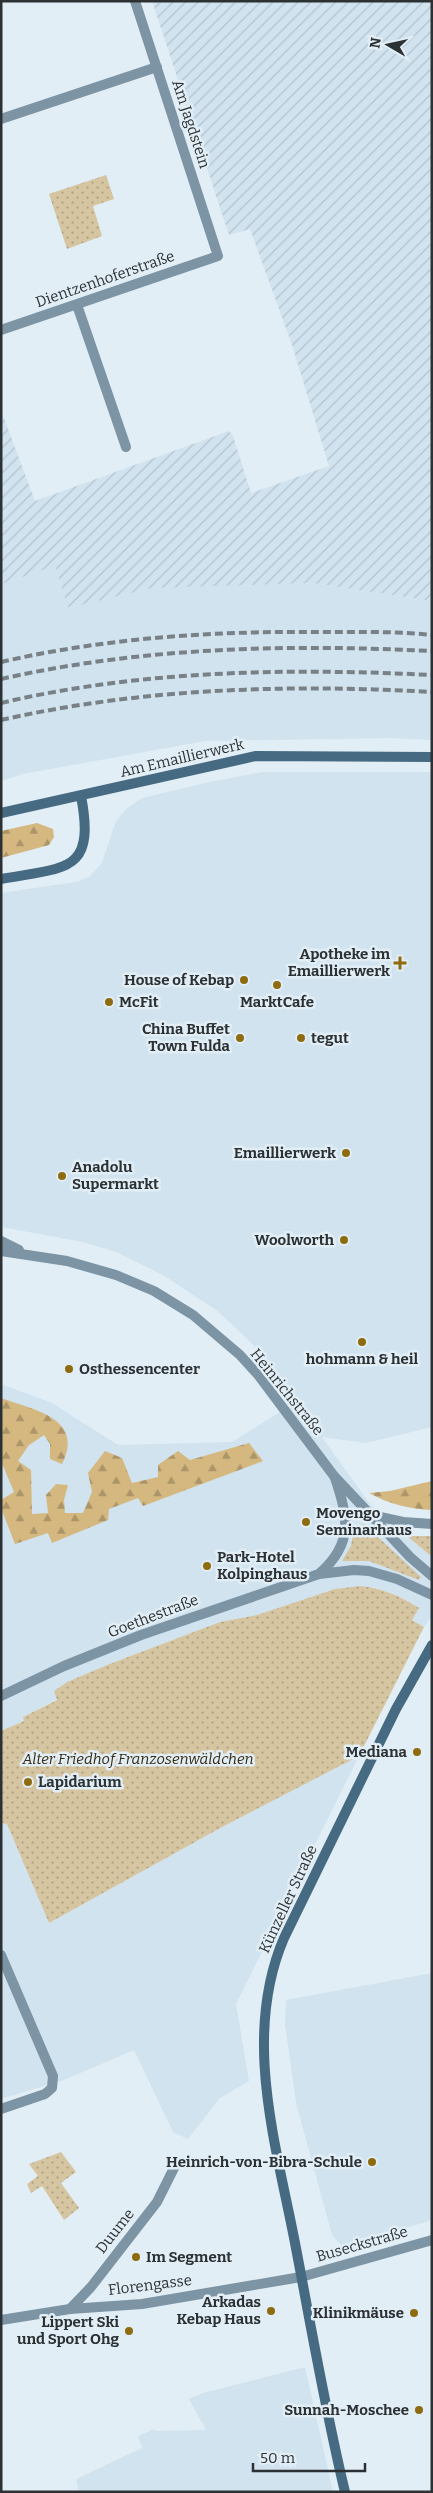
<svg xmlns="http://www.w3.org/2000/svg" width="433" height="2493" viewBox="0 0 433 2493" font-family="Bitter,serif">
<defs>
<pattern id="industrial-furrows" width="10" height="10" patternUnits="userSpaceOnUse" patternTransform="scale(1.25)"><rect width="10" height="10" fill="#d1e3ef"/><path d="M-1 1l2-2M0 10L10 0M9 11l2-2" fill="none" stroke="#b4c3ce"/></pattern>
<pattern id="grass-dots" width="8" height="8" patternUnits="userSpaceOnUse" patternTransform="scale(1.25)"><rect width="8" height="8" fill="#d6c5a1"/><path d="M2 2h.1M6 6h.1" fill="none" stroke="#aea184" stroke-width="1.8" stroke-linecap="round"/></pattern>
<pattern id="forest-firs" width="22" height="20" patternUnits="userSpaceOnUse" patternTransform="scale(1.25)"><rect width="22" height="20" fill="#d4b87f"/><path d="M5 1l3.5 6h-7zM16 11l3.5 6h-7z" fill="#ac9669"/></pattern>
</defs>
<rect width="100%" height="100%" fill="#e2eef6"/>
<g fill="#d1e3ef">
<polygon points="55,566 68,608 152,588 222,584 313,583 432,601 432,740 393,738 205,741 23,774 1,781 1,584"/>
<polygon points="263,772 432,772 432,1427 366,1443 322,1437 370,1504 432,1557 432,1616 424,1627 412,1620 419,1608 402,1598 377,1588 360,1586 335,1589 257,1615 220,1622 107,1665 67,1682 54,1691 57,1699 23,1717 24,1721 1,1731 1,1384 52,1403 118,1445 232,1442 296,1402 258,1350 239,1331 216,1310 163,1275 116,1252 83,1242 1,1227 1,893 76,882 89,877 102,863 116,821 127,808 142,798 210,782"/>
<polygon points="359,1756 236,2004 249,2081 220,2098 188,2139 173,2132 134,2050 64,2080 1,2099 1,1823 7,1824 49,1923 224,1826"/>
<polygon points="432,1973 432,2220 343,2247 332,2235 296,2103 285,2024 286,2000"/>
<polygon points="305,2367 333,2492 79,2492 76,2479 142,2448 138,2436 154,2429 156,2431 206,2430 189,2399 203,2393"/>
</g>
<polygon fill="url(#industrial-furrows)" points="152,1 432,1 432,601 313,583 152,588 68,608 55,566 1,584 1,410 35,501 229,431 233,436 251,493 329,466 292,345 250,229 229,235"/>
<g fill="url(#grass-dots)">
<polygon points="106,175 114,199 93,206 102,236 67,249 49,194"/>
<polygon points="364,1524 421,1577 419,1580 369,1561 342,1561 351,1546 354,1528"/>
<polygon points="407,1536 432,1536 432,1557"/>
<path d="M360 1586C382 1588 400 1596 419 1608L412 1620 424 1627 359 1756 224 1826 49 1923 7 1824 1 1823V1731L24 1721 23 1717 57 1700 54 1691 67 1682 107 1665 220 1622 257 1615 335 1589Z"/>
<polygon points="61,2152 76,2172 61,2183 79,2208 64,2220 42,2186 31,2193 27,2184 38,2176 29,2164"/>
</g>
<g fill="url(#forest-firs)">
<polygon points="37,823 53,829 54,837 49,845 1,858 1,831"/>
<path d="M1 1398C34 1410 85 1418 62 1464L50 1459V1444L44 1435 29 1445 18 1461 31 1470 32 1514 48 1513 46 1495 56 1484 68 1485 64 1500 65 1513H83L92 1492 88 1473 105 1451 122 1458 132 1483 158 1477V1465L178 1451 190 1460 249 1443 263 1461 143 1506 138 1498 109 1509 108 1520 52 1543 48 1533 15 1544 1 1508V1500L14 1492 1 1461Z"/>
<path d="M432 1481V1510C409 1509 389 1504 369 1493L390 1491Z"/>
</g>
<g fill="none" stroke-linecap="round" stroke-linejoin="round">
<g stroke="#7c94a4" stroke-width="10">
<polyline points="1,119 157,67"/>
<polyline points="77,305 126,447"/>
<polyline points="1,330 218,256 135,1"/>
<polyline points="1,1241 19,1250"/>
<polyline points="1,1251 67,1261 116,1275 154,1291 193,1315 240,1355 259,1376 334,1476 410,1557 432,1576"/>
<polyline points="371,1515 403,1522 432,1524"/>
<path d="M320 1573C354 1543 348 1517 335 1478"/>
<polyline points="1,1696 64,1666 141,1635 319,1574 354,1570 369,1571 397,1579 432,1595"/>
<polyline points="1,1955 53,2076 52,2088 45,2094 1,2109"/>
<polyline points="70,2309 91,2287 157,2202 175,2166"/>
<polyline points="1,2320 70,2309 142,2304 301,2277 432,2240"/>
</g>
<g stroke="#466a81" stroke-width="10">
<polyline points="1,813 256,756 432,757"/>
<path d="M1 879C65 867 96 874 81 796"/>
<path d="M345 2492C325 2409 311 2326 295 2243 276 2144 242 2036 284 1938L396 1709 432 1645"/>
</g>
<g stroke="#798186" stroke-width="4" stroke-dasharray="8 4" stroke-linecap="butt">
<path d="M1 662C105 638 212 631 318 632 356 632 394 631 432 635"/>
<path d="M1 679C143 647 288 644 432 651"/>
<path d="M1 703C141 670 289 668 432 675"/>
<path d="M1 720C143 688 288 684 432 692"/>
</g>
</g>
<g fill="#8e6b0e" stroke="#e2eef6" stroke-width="2">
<path d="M397.5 955.5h5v5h5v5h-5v5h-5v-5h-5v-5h5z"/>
<circle cx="244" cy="980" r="5"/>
<circle cx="277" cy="985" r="5"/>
<circle cx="109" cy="1002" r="5"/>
<circle cx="240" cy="1038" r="5"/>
<circle cx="301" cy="1038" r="5"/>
<circle cx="346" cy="1153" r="5"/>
<circle cx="62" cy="1176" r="5"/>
<circle cx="344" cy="1240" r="5"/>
<circle cx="362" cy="1342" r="5"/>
<circle cx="69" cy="1369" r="5"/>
<circle cx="306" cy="1522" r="5"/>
<circle cx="207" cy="1566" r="5"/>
<circle cx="417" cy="1752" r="5"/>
<circle cx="28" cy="1782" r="5"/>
<circle cx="372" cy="2162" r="5"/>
<circle cx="136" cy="2257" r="5"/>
<circle cx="271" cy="2311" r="5"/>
<circle cx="414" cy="2313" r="5"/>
<circle cx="129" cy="2331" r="5"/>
<circle cx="419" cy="2410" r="5"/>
</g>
<g text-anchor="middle" stroke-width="5" stroke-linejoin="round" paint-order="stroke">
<g font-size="15" fill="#2c3134" stroke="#e2eef6">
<text transform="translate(191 124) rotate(72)" y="5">Am Jagdstein</text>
<text transform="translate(105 279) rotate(-19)" y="5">Dientzenhoferstraße</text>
<text transform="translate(182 758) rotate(-13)" y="5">Am Emaillierwerk</text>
<text transform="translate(287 1392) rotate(51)" y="5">Heinrichstraße</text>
<text transform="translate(153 1616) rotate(-21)" y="5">Goethestraße</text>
<text transform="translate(288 1899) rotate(-65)" y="5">Künzeller Straße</text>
<text transform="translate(115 2231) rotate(-52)" y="5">Duume</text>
<text transform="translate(362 2244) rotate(-16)" y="5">Buseckstraße</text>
<text transform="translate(150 2285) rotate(-7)" y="5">Florengasse</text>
</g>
<g font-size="15" font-weight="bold" fill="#2c3134" stroke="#e2eef6" text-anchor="end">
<text x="390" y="959">Apotheke im<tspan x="390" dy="17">Emaillierwerk</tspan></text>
<text x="234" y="985">House of Kebap</text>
<text x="119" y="1007" text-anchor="start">McFit</text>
<text x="277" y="1007" text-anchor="middle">MarktCafe</text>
<text x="230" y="1034">China Buffet<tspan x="230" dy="17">Town Fulda</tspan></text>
<text x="311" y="1043" text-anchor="start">tegut</text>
<text x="336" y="1158">Emaillierwerk</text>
<text x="72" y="1172" text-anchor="start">Anadolu<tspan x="72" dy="17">Supermarkt</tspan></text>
<text x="334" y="1245">Woolworth</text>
<text x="362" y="1364" text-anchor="middle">hohmann &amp; heil</text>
<text x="79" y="1374" text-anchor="start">Osthessencenter</text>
<text x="316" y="1518" text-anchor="start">Movengo<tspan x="316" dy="17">Seminarhaus</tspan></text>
<text x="217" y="1562" text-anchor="start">Park-Hotel<tspan x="217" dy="17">Kolpinghaus</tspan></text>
<text x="407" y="1757">Mediana</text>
<text x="38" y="1787" text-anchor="start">Lapidarium</text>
<text x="362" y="2167">Heinrich-von-Bibra-Schule</text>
<text x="146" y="2262" text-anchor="start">Im Segment</text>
<text x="261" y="2307">Arkadas<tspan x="261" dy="17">Kebap Haus</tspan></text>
<text x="404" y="2318">Klinikmäuse</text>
<text x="119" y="2327">Lippert Ski<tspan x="119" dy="17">und Sport Ohg</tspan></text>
<text x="409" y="2415">Sunnah-Moschee</text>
</g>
<g font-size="15" font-style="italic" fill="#372b11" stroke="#e2eef6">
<text x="138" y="1764">Alter Friedhof Franzosenwäldchen</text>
</g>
</g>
<rect width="433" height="2493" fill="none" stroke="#2c3134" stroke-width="5"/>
<g transform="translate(388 45) rotate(279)" stroke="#e2eef6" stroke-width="4" paint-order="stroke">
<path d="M0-4L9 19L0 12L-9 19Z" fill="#2c3134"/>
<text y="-8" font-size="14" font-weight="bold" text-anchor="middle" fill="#2c3134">N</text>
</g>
<path d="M253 2463v8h112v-8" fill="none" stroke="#2c3134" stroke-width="2.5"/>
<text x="260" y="2463" font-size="15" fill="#2c3134" stroke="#e2eef6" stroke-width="4" paint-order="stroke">50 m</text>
</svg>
